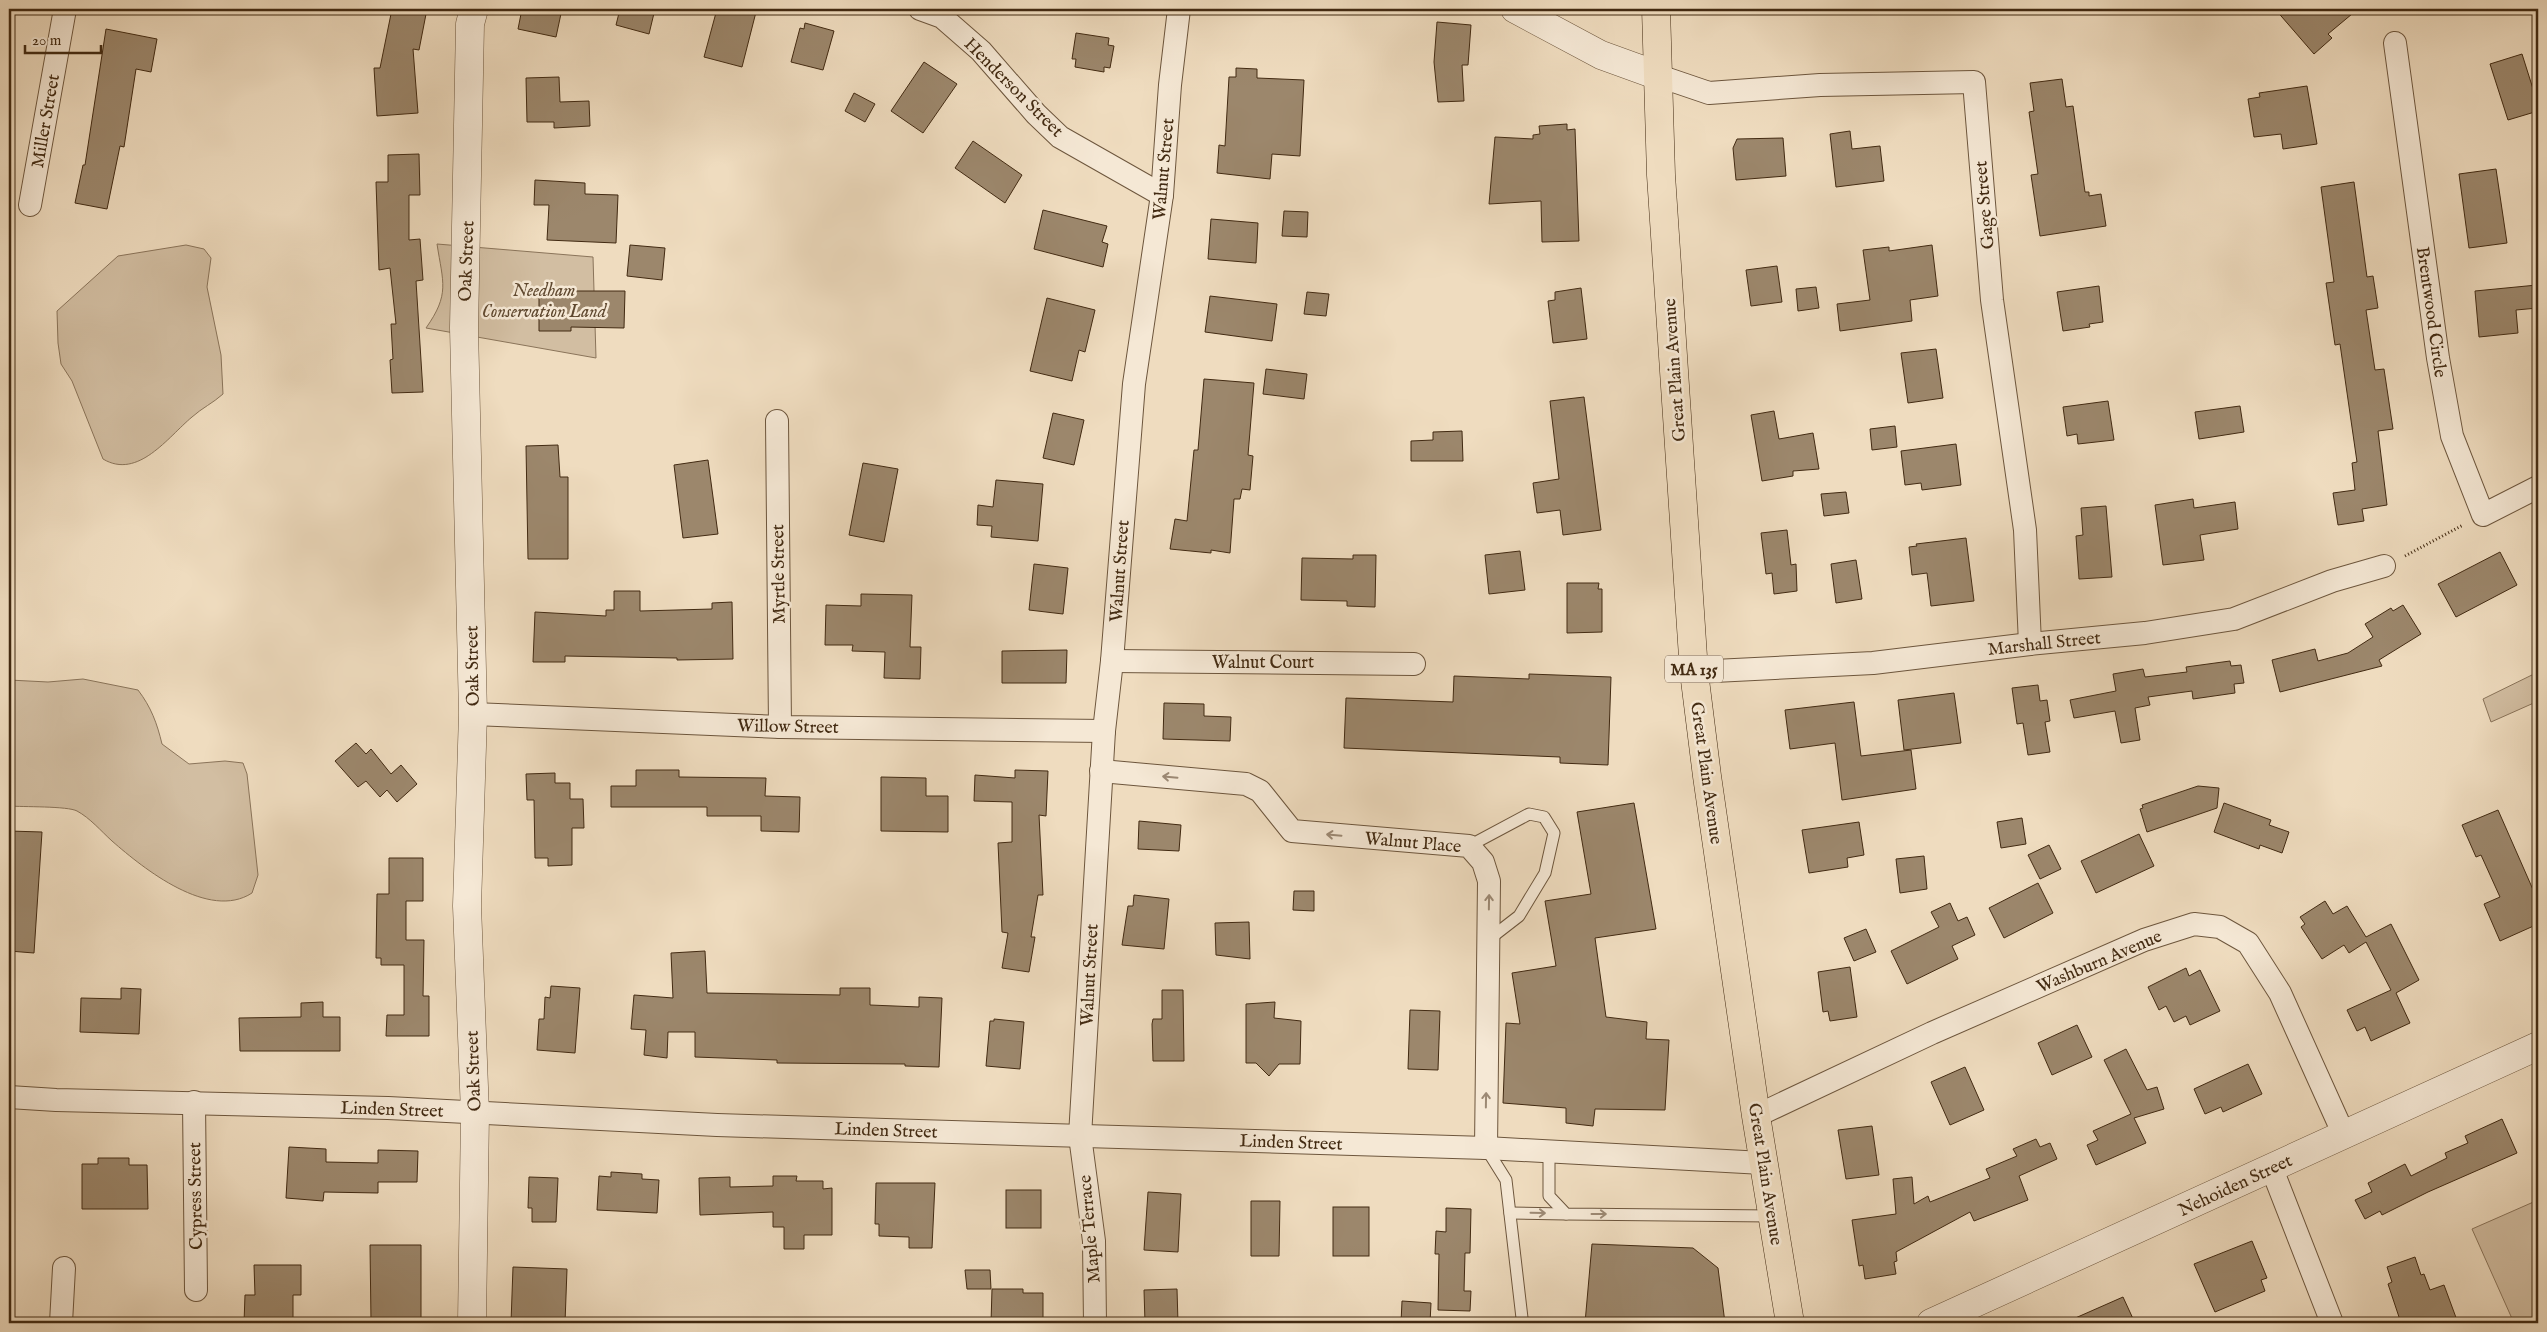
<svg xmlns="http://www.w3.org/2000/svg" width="2547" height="1332" viewBox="0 0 2547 1332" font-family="'IM FELL English',serif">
<rect width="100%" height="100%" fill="#efdcbf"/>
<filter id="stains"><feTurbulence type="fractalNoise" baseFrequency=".004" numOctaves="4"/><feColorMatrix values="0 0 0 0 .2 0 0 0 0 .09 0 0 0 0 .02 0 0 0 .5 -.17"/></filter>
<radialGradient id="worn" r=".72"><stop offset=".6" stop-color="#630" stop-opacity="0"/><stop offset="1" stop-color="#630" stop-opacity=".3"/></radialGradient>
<g fill="#d2bea2" stroke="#8a745a">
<path d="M437 244 593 257 596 358 426 328C450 294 443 283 437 244Z"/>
<path d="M186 245 204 249 211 258 207 287 221 355 223 394C213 403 202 408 192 417 168 437 138 480 103 459L72 381 61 364 58 343 57 311 118 256Z"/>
<polygon points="2538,672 2538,708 2536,702 2491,722 2483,699"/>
<path d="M83 679 138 690C151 707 157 723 162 744L189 764 225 761 243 763 247 774 258 875 252 893C209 921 144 869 112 841 101 831 90 818 77 811 68 806 22 807 9 806V680L48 682Z"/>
<polygon points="2538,1200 2538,1323 2514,1323 2472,1229"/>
</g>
<g fill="#9c876c" stroke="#422a12">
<polygon points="392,9 427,9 419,50 413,49 418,113 377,116 374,68 380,68"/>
<polygon points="522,9 562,9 556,37 518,29"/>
<polygon points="620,9 655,9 649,34 616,25"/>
<polygon points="717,9 742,9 756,12 742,67 704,57"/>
<polygon points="2275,9 2358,9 2328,34 2332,38 2314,54"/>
<polygon points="1437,22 1471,25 1468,65 1462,65 1464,101 1438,102 1434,62"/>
<polygon points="805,23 834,31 823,70 791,62 800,28 804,29"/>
<polygon points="106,29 157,39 151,72 136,69 124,147 120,146 107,209 75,203 83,165 85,165"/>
<polygon points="1076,33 1109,38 1108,45 1114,46 1110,68 1104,67 1104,72 1075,67 1076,59 1072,59"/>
<polygon points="2522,54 2534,92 2538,90 2538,111 2508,120 2490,64"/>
<polygon points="924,62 957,84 923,133 891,111"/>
<polygon points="1236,68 1257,69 1257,78 1304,80 1300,156 1272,154 1270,179 1217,173 1219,145 1225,146 1229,77 1236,77"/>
<polygon points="559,77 560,102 589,101 590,126 554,128 554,122 527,122 526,78"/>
<polygon points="2062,79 2066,107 2073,106 2085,192 2089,192 2089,196 2101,194 2106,226 2040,236 2031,175 2038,174 2029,112 2034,111 2030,83"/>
<polygon points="2307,86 2317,144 2283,149 2281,134 2254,137 2248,99 2260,97 2259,93"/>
<polygon points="854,93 875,104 865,122 845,111"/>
<polygon points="1567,124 1567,130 1575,129 1579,241 1542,242 1541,201 1489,204 1495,137 1533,139 1533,135 1540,134 1539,126"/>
<polygon points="1850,131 1852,149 1880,146 1884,181 1836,187 1830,134"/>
<polygon points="1783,138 1786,176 1736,180 1733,148 1737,139"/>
<polygon points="973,141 1022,175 1005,203 955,168"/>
<polygon points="419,154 420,195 409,195 409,240 420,239 423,280 416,281 423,392 392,393 390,360 393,359 391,324 396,324 390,268 379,270 376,182 388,182 388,155"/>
<polygon points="2496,169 2507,243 2469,248 2459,174"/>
<polygon points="535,180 585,183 585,194 618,195 616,243 547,240 549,205 534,205"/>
<polygon points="2354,182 2367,277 2373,276 2378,308 2366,310 2375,370 2384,369 2393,429 2378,431 2387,505 2362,509 2364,521 2338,525 2333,493 2355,490 2352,463 2357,462 2340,344 2335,345 2326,283 2334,282 2321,187"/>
<polygon points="1043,210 1107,226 1102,242 1108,244 1103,267 1034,249"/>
<polygon points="1284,211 1308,212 1307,237 1282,236"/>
<polygon points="1211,219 1258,223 1256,263 1208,259"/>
<polygon points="630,245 665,248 662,280 627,276"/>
<polygon points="1932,245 1938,296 1910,300 1912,321 1840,331 1837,304 1870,300 1863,250 1889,247 1889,251"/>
<polygon points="1777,266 1782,302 1751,306 1746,270"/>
<polygon points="2537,285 2538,308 2516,310 2518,333 2479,337 2475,291"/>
<polygon points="2099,286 2103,322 2089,324 2090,327 2063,331 2057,292"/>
<polygon points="1816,287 1819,308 1798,311 1796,289"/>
<polygon points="1581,288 1587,339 1553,343 1548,301 1555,300 1555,292"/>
<polygon points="539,291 625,291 624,328 571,327 571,331 539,331"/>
<polygon points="1307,292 1329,294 1326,316 1304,314"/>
<polygon points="1210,296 1277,304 1272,341 1205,332"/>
<polygon points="1047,298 1095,310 1085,352 1079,350 1072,381 1030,371"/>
<polygon points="1936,349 1943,398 1908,403 1901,353"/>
<polygon points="1266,369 1307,374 1304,399 1263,394"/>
<polygon points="1204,379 1254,383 1248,455 1253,456 1250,490 1242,489 1240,499 1234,499 1230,553 1211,550 1211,553 1170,549 1175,519 1187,521 1194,450 1198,450"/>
<polygon points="1584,397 1601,530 1563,535 1560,510 1537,513 1533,483 1559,479 1550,401"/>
<polygon points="2108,401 2114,440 2078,444 2077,434 2067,436 2063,407"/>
<polygon points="2240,406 2244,432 2199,439 2195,412"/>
<polygon points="1774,411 1779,439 1813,433 1819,469 1793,471 1793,476 1762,481 1751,415"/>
<polygon points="1053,413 1084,420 1074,465 1043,458"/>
<polygon points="1895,426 1897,447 1872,450 1870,429"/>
<polygon points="1462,431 1463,461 1411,461 1411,441 1433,440 1433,432"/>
<polygon points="1956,444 1961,485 1922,490 1921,483 1905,485 1901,451"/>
<polygon points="558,445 560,477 568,477 568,559 528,559 526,446"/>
<polygon points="708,460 718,534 683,538 674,465"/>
<polygon points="863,463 898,469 884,542 849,535"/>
<polygon points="996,480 1043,484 1038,541 991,537 992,526 977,525 978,505 993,507"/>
<polygon points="1846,492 1849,513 1824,516 1821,494"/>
<polygon points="2193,499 2194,508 2235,502 2238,529 2200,535 2204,560 2163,565 2155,505"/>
<polygon points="2106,506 2112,577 2079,579 2076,536 2083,535 2081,508"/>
<polygon points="1787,530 1791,565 1796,564 1797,591 1774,594 1772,573 1766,574 1761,533"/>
<polygon points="1966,538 1974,601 1931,606 1927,573 1912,575 1909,547 1917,546 1916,544"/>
<polygon points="1520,551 1525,590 1489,594 1485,555"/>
<polygon points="2500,552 2517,585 2456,617 2438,584"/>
<polygon points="1353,555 1376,555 1375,607 1347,606 1347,601 1301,600 1302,558 1353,559"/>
<polygon points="1856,560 1862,599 1836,603 1831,564"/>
<polygon points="1034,564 1068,568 1063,614 1029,610"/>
<polygon points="1567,583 1599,583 1598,589 1602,589 1602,632 1567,633"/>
<polygon points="614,591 640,591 640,611 712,609 712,603 732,602 733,659 677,660 677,658 565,656 565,662 533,662 535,612 606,616 606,610 614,610"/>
<polygon points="861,594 912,595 910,647 921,647 920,679 884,678 885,652 852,651 853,645 825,645 826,605 861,606"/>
<polygon points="2403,605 2421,634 2379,660 2382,666 2280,692 2272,660 2315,649 2318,661 2348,653 2373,637 2365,624 2391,608 2393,611"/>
<polygon points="1067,650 1066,683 1002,683 1002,651"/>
<polygon points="2230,661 2231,666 2241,665 2244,683 2234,684 2235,693 2193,699 2192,691 2148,697 2150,705 2135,708 2140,740 2121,743 2115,711 2074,718 2070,700 2116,691 2113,674 2143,669 2145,677 2187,672 2186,667"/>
<polygon points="1529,674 1611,677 1608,765 1560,763 1560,757 1344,748 1346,698 1453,702 1454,676 1529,679"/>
<polygon points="2038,685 2040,701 2047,700 2050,721 2045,722 2050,752 2028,755 2023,723 2017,724 2012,688"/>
<polygon points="1954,693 1961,743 1904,750 1898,700"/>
<polygon points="1854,702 1861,756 1911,750 1916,789 1842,800 1835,743 1790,749 1785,710"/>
<polygon points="1164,703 1204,704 1204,716 1231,717 1230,741 1163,739"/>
<polygon points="356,743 366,754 371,749 391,774 401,765 417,784 397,802 387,790 380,797 366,781 358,787 335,761"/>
<polygon points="636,770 679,770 679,777 766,778 765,796 800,797 799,832 761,831 761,816 707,816 707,807 611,807 611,786 636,786"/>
<polygon points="1015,770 1048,771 1046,816 1039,815 1043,895 1038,895 1031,937 1035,937 1029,972 1002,968 1008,933 1002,932 998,843 1012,842 1012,802 974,801 975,775 1015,778"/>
<polygon points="555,773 555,783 570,783 570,799 583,799 584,828 572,828 572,865 548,866 548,858 535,858 534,800 527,800 526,774"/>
<polygon points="881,777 926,778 926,796 948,796 948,832 881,831"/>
<polygon points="2198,786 2219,788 2217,808 2147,832 2140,809 2143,808 2142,805"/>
<polygon points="1634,803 1656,929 1595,938 1606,1017 1647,1022 1646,1039 1669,1040 1665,1110 1595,1109 1593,1126 1566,1123 1566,1108 1503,1103 1506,1023 1520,1024 1512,973 1556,966 1545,901 1591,894 1577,812"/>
<polygon points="2224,803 2271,820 2269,825 2289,832 2282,853 2260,845 2259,849 2214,832"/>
<polygon points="2498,810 2538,901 2538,924 2500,941 2484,904 2500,897 2481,855 2476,857 2462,825"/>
<polygon points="2022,818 2026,844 2001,848 1997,822"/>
<polygon points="1139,821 1181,825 1179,851 1138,849"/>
<polygon points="1859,822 1864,855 1847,858 1848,867 1809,873 1802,830"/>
<polygon points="9,831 42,832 34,953 9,951"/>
<polygon points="2139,834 2154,866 2096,893 2081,861"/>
<polygon points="2049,845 2061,869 2040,879 2028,855"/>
<polygon points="1924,856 1927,889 1900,893 1896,859"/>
<polygon points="389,858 423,858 423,901 406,901 406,940 424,940 423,996 429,996 429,1036 386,1036 387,1015 404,1015 404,965 381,965 381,958 376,958 377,894 389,894"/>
<polygon points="2038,883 2053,913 2004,938 1989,908"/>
<polygon points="1294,891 1314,891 1314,911 1293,910"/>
<polygon points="1134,895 1169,899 1164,949 1122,945 1128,906 1133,906"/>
<polygon points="2325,901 2333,914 2347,906 2366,937 2391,924 2419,980 2396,993 2410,1023 2371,1041 2365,1027 2357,1031 2347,1010 2391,990 2366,942 2349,953 2344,945 2322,959 2301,927 2305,924 2300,917"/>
<polygon points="1950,903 1958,921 1967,917 1975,935 1952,946 1958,959 1907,984 1891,951 1939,927 1931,912"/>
<polygon points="1249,922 1250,959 1216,955 1215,923"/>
<polygon points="1866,929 1876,952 1854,961 1844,938"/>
<polygon points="705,951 707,993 840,995 840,988 870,988 870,1005 919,1007 919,997 942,998 939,1067 905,1066 905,1064 777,1063 777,1060 695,1057 695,1032 668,1032 667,1058 644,1055 646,1030 631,1029 634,995 673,998 671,953"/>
<polygon points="1850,967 1857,1017 1830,1021 1828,1011 1823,1012 1818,972"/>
<polygon points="2186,968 2189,976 2200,970 2220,1011 2190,1025 2186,1016 2174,1022 2166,1006 2159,1010 2148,987"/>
<polygon points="551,986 580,988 575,1053 537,1050 539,1019 544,1019 545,997 550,998"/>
<polygon points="121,988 141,989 139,1034 80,1032 81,998 121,999"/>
<polygon points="1162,990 1183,990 1184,1061 1153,1061 1152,1024 1153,1019 1162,1019"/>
<polygon points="323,1002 323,1017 340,1017 340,1051 240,1051 239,1018 301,1017 301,1003"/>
<polygon points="1275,1002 1274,1018 1301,1021 1300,1064 1279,1064 1269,1076 1256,1063 1246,1063 1246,1004"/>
<polygon points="1410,1010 1440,1011 1438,1070 1408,1069"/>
<polygon points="994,1019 1024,1022 1020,1069 986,1066 990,1021 994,1021"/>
<polygon points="2077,1025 2092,1057 2052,1075 2038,1043"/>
<polygon points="2126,1049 2147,1090 2157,1087 2164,1109 2134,1118 2146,1143 2096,1165 2087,1145 2098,1140 2093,1131 2131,1114 2104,1060"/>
<polygon points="2248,1064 2262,1094 2223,1112 2221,1107 2205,1114 2194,1089"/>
<polygon points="1965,1067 1984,1110 1950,1125 1931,1082"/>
<polygon points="2502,1119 2517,1153 2428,1192 2382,1215 2380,1211 2365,1219 2355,1200 2372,1192 2368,1183 2405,1164 2411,1176 2447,1158 2445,1153 2468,1143 2465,1136"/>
<polygon points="1872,1126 1879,1175 1846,1179 1838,1130"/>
<polygon points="2036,1139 2040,1147 2050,1143 2057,1159 2019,1176 2028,1200 1974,1221 1970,1212 1896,1252 1897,1261 1894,1262 1896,1274 1865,1279 1863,1265 1859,1266 1852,1220 1896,1214 1893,1179 1912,1177 1914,1204 1928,1196 1930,1202 1990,1178 1986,1169 2017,1156 2013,1149"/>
<polygon points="289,1147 326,1149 326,1162 378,1163 378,1150 418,1151 417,1182 378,1182 378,1193 324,1192 323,1201 286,1198"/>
<polygon points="98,1158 129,1158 129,1165 147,1165 148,1209 82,1209 82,1164 98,1164"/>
<polygon points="611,1172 642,1174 642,1179 659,1180 657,1213 597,1210 599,1176 611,1177"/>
<polygon points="773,1176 797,1176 796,1181 823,1181 823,1189 832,1188 832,1235 804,1235 804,1249 784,1249 784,1227 773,1227 773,1212 700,1215 699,1178 730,1177 730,1187 773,1186"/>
<polygon points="529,1177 558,1178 556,1222 532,1222 532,1208 528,1208"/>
<polygon points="876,1183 935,1183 932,1248 909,1248 909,1237 879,1236 879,1224 875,1224"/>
<rect x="1006" y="1190" width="35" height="38"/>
<polygon points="1148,1192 1181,1194 1178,1252 1144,1250"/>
<polygon points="1251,1201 1280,1201 1279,1256 1251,1256"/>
<rect x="1333" y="1207" width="36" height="49"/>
<polygon points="1446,1208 1471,1209 1470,1253 1465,1253 1464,1291 1471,1291 1470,1311 1438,1310 1439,1254 1435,1254 1436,1231 1446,1232"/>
<polygon points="2252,1241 2267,1278 2261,1280 2265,1291 2215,1312 2194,1264"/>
<polygon points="1592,1244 1693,1248 1718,1268 1725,1323 1585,1323"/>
<polygon points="370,1245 421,1245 421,1321 408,1323 371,1321"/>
<polygon points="2415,1257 2421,1275 2424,1274 2430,1290 2444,1285 2458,1323 2401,1323 2388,1284 2392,1282 2387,1267"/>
<polygon points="254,1265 301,1265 301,1295 293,1295 293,1323 244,1323 245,1295 255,1295"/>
<polygon points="513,1267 567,1269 565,1323 511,1323"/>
<polygon points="965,1270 990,1270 991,1289 967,1289"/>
<polygon points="992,1289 1023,1289 1023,1293 1043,1293 1043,1323 991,1323"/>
<polygon points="1177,1289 1178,1323 1145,1323 1144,1290"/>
<polygon points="2123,1297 2135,1323 2064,1323"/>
<polygon points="1402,1301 1431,1303 1430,1323 1401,1323"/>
</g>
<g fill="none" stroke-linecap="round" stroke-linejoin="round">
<defs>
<g id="service">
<polyline points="1469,846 1529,814 1544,817 1554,833 1545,873 1519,916 1488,940"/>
<polyline points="1486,1148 1506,1180 1522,1318"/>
<polyline points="1549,1153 1549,1196 1566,1214 1772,1216"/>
<polyline points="1510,1213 1566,1214"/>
</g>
<g id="minor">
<polyline points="920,9 942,17 981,51 1036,114 1060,137 1162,195"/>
<polyline points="2395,43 2438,358 2452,436 2483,515 2538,487"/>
<polyline points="1659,76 1709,93 1820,85 1974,82 1992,300 2025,530 2030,644"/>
<polyline points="30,205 65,9"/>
<polyline points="777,421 780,727"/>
<polyline points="1112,661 1414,664"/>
<polyline points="1694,672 1873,663 2030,644 2145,633 2234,619 2332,581 2384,566"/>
<polyline points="473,714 780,727 1104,731"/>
<polyline points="1101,771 1246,784 1260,791 1292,831 1469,846 1483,862 1489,881 1486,1148"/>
<polyline points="9,1097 56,1100 388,1108 717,1125 1486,1148 1763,1163"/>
<polyline points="194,1102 196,1290"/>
<polyline points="1756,1116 1932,1033 2144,940 2194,924 2220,927 2248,943 2280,993 2344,1135"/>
<polyline points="2272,1169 2332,1323"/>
<polyline points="61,1323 64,1268"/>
<polyline points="1095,1323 1094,1241 1080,1136 1104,731 1112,661 1134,384 1162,195 1170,85 1179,9"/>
</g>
<g id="tertiary">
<polyline points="1515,9 1601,55 1659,76"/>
<polyline points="472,1323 475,1113 467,906 473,714 464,328 470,24 474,9"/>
<polyline points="1931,1323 2538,1046"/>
</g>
<polyline id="primary" points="1656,9 1661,175 1694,672 1707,776 1756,1116 1790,1323"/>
</defs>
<use href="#service" stroke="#6d563d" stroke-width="13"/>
<use href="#minor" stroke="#6d563d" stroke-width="24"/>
<use href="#tertiary" stroke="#6d563d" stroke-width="29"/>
<use href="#primary" stroke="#422a12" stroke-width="29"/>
<polyline stroke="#422a12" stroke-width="3" stroke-dasharray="1 2.5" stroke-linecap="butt" points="2405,556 2463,525"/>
<use href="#service" stroke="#f5e8d5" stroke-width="11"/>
<use href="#minor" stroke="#f5e8d5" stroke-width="22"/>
<use href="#tertiary" stroke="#f5e8d5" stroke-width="28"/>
<use href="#primary" stroke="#efdcbf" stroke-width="28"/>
</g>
<defs><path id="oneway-shaft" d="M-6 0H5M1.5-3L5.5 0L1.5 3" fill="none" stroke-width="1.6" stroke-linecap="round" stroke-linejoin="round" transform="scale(1.25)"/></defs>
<g stroke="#9c8974">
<use href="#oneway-shaft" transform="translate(1170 777) rotate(-175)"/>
<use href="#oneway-shaft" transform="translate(1334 835) rotate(-175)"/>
<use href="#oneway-shaft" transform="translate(1489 902) rotate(-89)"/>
<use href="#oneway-shaft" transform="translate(1486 1100) rotate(-89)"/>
<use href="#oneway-shaft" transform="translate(1538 1213) rotate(1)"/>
<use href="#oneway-shaft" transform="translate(1599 1214)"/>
</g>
<g text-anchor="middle" stroke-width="5" stroke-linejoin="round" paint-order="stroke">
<rect fill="#f5e8d5" stroke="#78634c" stroke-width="1" x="1665" y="655.5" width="58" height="27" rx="4"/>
<g font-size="16" font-weight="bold" fill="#422a12">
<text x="1694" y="675">MA 135</text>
</g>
<g font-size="18" fill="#422a12" stroke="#f5e8d5">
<text transform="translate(1014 87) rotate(45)" y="6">Henderson Street</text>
<text transform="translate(45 121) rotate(-80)" y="6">Miller Street</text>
<text transform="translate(1163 169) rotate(-85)" y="6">Walnut Street</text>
<text transform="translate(1984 205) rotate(-95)" y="6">Gage Street</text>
<text transform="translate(466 261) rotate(-88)" y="6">Oak Street</text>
<text transform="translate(2432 312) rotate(82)" y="6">Brentwood Circle</text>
<text transform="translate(1674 370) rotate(-94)" y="6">Great Plain Avenue</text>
<text transform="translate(1119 571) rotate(-86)" y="6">Walnut Street</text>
<text transform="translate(778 574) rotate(-91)" y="6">Myrtle Street</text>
<text transform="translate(2044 643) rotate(-6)" y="6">Marshall Street</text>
<text x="1263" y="668">Walnut Court</text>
<text transform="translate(472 666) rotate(-91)" y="6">Oak Street</text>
<text transform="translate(788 726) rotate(1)" y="6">Willow Street</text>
<text transform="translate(1707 773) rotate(82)" y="6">Great Plain Avenue</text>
<text transform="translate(1413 842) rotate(5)" y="6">Walnut Place</text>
<text transform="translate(2099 961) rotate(-23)" y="6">Washburn Avenue</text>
<text transform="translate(1089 975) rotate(-87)" y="6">Walnut Street</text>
<text transform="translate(473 1071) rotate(-92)" y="6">Oak Street</text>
<text transform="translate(392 1109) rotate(2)" y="6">Linden Street</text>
<text transform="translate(886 1130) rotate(2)" y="6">Linden Street</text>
<text transform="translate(1291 1142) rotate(2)" y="6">Linden Street</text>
<text transform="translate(1766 1174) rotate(81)" y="6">Great Plain Avenue</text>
<text transform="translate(2235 1185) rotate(-25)" y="6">Nehoiden Street</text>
<text transform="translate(195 1196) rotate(-91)" y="6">Cypress Street</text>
<text transform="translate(1089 1229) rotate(-95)" y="6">Maple Terrace</text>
</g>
<g font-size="18" font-style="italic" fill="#5f482f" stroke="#f5e8d5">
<text x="544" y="296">Needham<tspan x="544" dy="21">Conservation Land</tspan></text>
</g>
</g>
<rect width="2547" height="1332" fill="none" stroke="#efdcbf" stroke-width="30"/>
<rect x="10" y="10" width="2527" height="1312" fill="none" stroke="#422a12" stroke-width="2.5"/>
<rect x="15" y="15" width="2517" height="1302" fill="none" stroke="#422a12"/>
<path d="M25 45v8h76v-8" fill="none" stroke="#422a12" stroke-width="2.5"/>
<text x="32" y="45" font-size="15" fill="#422a12" stroke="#f5e8d5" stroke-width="4" paint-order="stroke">20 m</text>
<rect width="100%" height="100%" filter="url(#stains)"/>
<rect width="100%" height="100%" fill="url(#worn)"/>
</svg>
